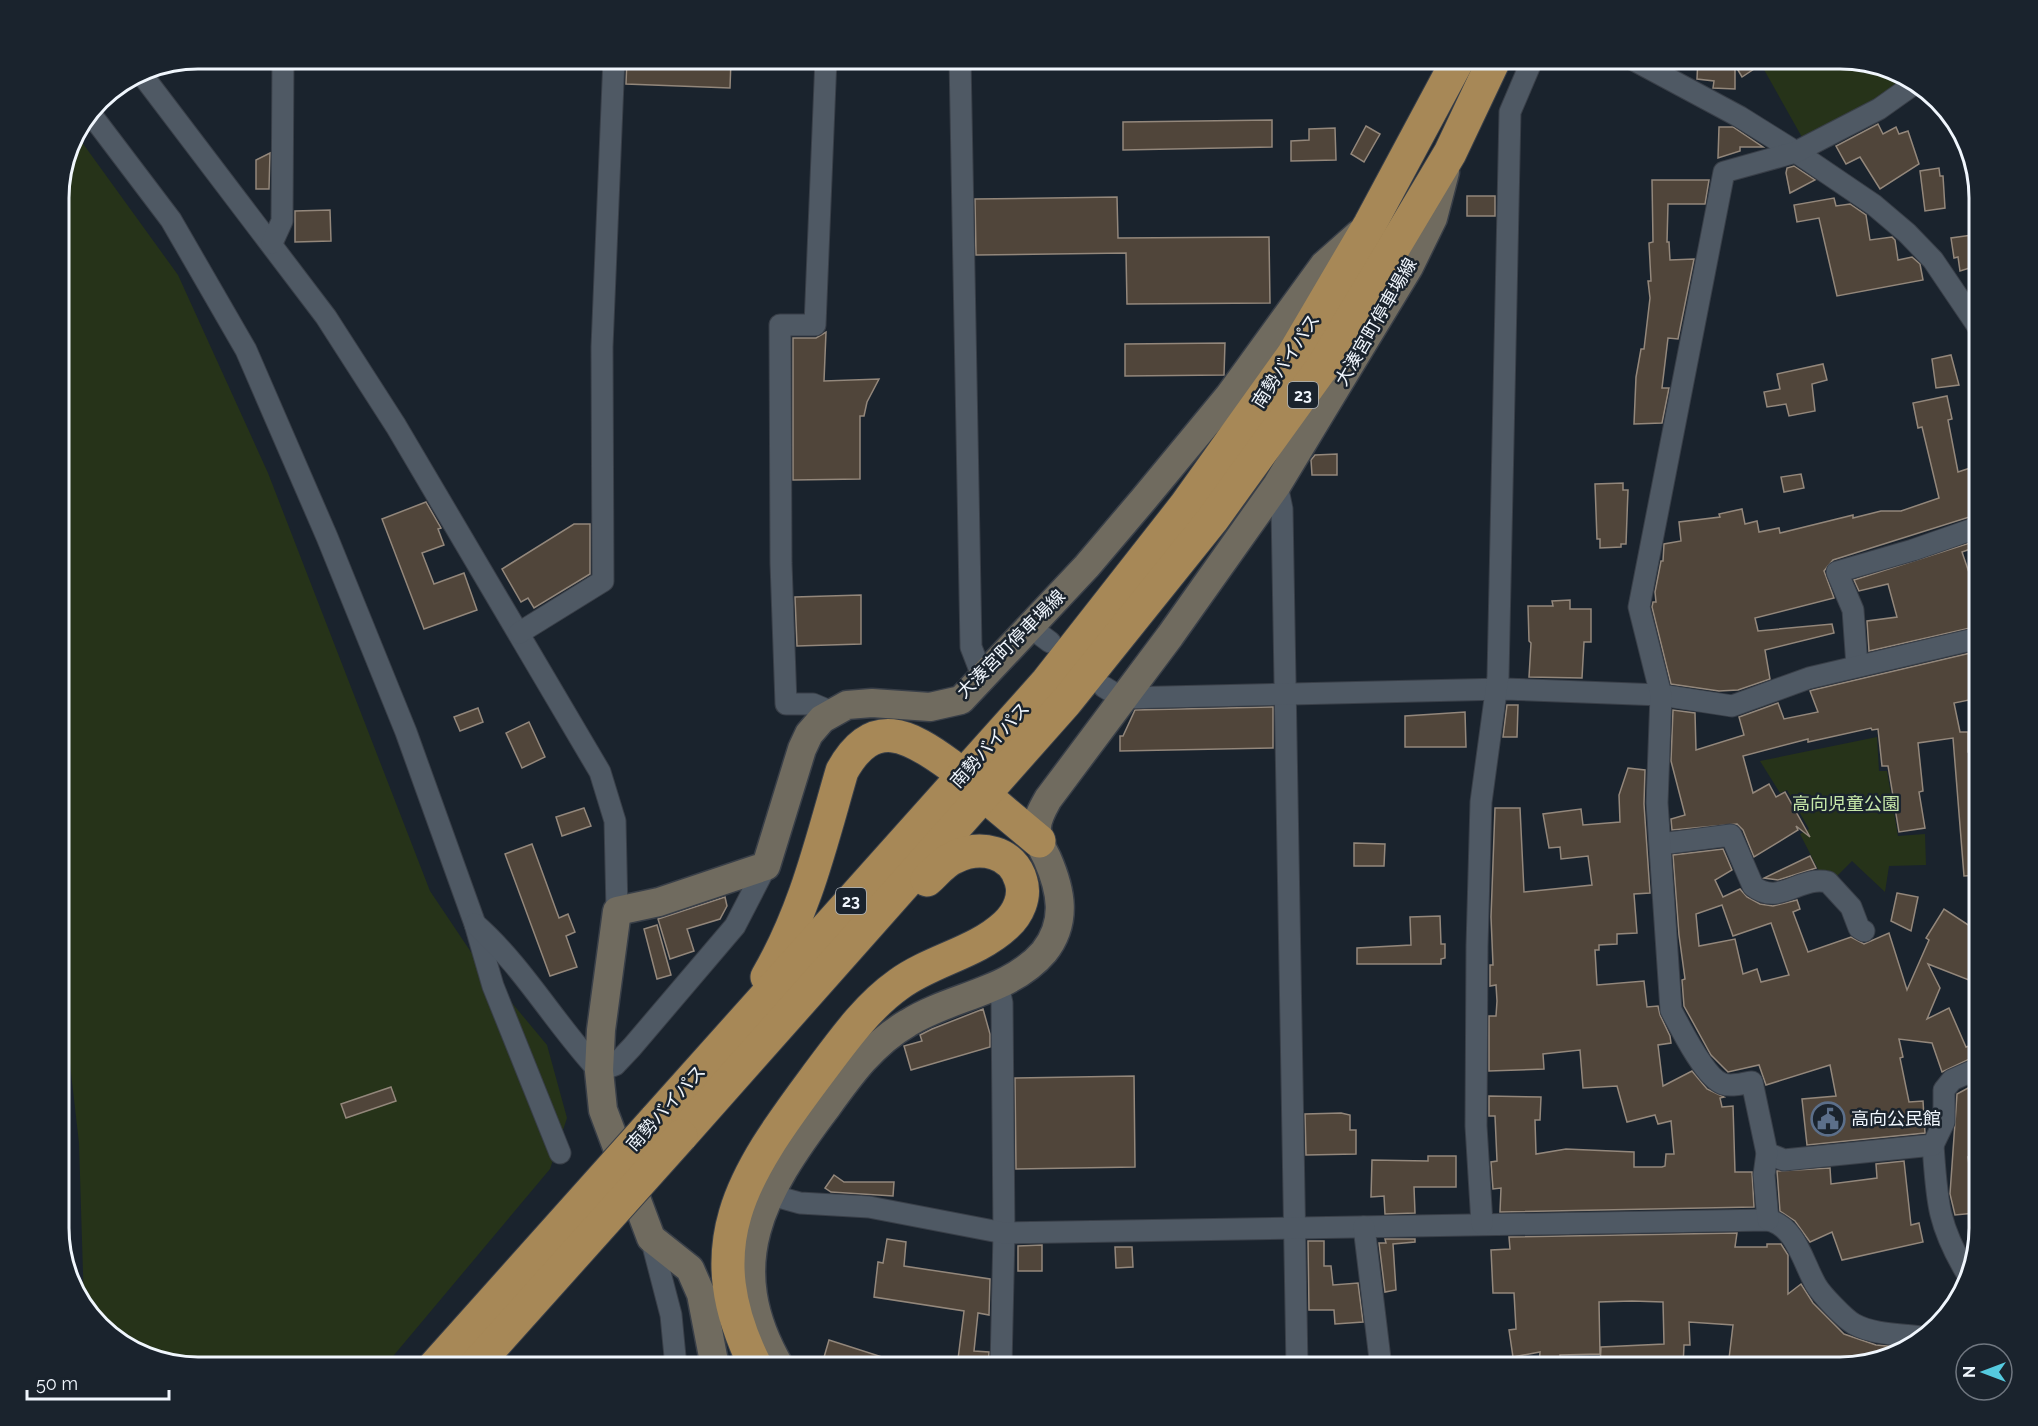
<svg xmlns="http://www.w3.org/2000/svg" width="2038" height="1426" viewBox="0 0 2038 1426" font-family="Raleway,'Noto Sans JP',sans-serif">
<rect width="100%" height="100%" fill="#1a232d"/>
<g fill="#263319">
<polygon points="1758,59 1840,59 1897,76 1899,81 1892,93 1803,139"/>
<polygon points="76,134 178,275 268,473 430,891 477,961 547,1045 567,1118 550,1169 384,1367 198,1367 120,1344 84,1305 79,1143 59,967 59,189 69,144"/>
<polygon points="1877,737 1879,771 1887,771 1898,836 1925,834 1926,865 1889,866 1885,892 1852,861 1834,879 1820,873 1800,834 1809,829 1787,790 1780,793 1760,761"/>
</g>
<g fill="#50453a" stroke="#93877b" stroke-width="1.5" fill-rule="evenodd">
<polygon points="627,58 731,60 730,88 626,84"/>
<polygon points="1698,58 1749,58 1754,69 1742,77 1735,65 1735,89 1713,88 1714,81 1697,79"/>
<polygon points="1272,120 1272,147 1123,150 1123,122"/>
<polygon points="1878,124 1883,134 1896,127 1899,134 1908,131 1919,164 1880,189 1860,157 1846,164 1836,146"/>
<polygon points="1366,126 1380,134 1364,162 1351,154"/>
<polygon points="1719,127 1733,127 1763,147 1740,147 1740,151 1718,158"/>
<polygon points="1335,128 1336,160 1291,161 1291,141 1309,140 1309,129"/>
<polygon points="270,153 269,189 256,189 256,160"/>
<polygon points="1794,166 1815,180 1790,193 1786,173 1787,168"/>
<polygon points="1939,168 1940,176 1943,176 1945,208 1925,211 1920,171"/>
<polygon points="1652,180 1709,180 1705,204 1668,204 1667,242 1669,242 1670,260 1694,259 1678,339 1668,338 1662,388 1669,388 1662,423 1634,424 1636,377 1641,349 1644,349 1650,298 1648,281 1651,281 1649,243 1653,242"/>
<rect x="1467" y="196" width="28" height="20"/>
<polygon points="1117,197 1118,238 1269,237 1270,303 1127,304 1126,253 976,255 975,199"/>
<polygon points="1834,198 1836,206 1850,204 1866,215 1870,240 1892,237 1895,240 1898,260 1912,257 1920,264 1923,280 1837,296 1819,218 1797,222 1794,205"/>
<polygon points="330,210 331,241 295,242 295,211"/>
<polygon points="1972,235 1976,266 1960,271 1958,257 1954,258 1951,238"/>
<polygon points="826,332 824,381 879,379 867,402 864,416 860,416 860,479 793,480 793,338 816,338"/>
<polygon points="1225,343 1224,375 1125,376 1125,344"/>
<polygon points="1951,355 1959,385 1936,388 1932,359"/>
<polygon points="1823,364 1827,380 1812,384 1815,411 1789,416 1786,404 1767,407 1764,392 1780,389 1777,374"/>
<polygon points="1947,396 1952,419 1948,420 1958,472 1979,465 1979,514 1833,560 1824,571 1834,598 1755,618 1758,631 1832,624 1834,633 1765,650 1770,679 1738,690 1719,691 1671,684 1652,607 1653,602 1656,602 1655,592 1661,561 1663,561 1664,544 1681,541 1679,522 1720,517 1719,514 1742,509 1745,524 1757,521 1759,532 1779,528 1780,533 1853,515 1853,518 1881,511 1901,511 1939,498 1922,427 1918,428 1913,403"/>
<polygon points="1337,454 1337,475 1312,475 1311,460 1315,455"/>
<polygon points="1801,474 1804,488 1784,492 1781,477"/>
<polygon points="1623,483 1623,490 1628,490 1626,544 1621,544 1621,547 1600,548 1600,539 1597,539 1595,484"/>
<polygon points="426,502 441,528 438,529 444,545 422,553 434,584 464,573 477,610 424,629 382,519"/>
<polygon points="574,524 590,524 590,574 534,608 528,598 521,602 502,569"/>
<polygon points="1979,540 1979,546 1962,552 1977,596 1979,595 1979,626 1869,651 1867,621 1897,617 1888,584 1859,591 1854,580"/>
<polygon points="861,595 861,644 797,646 795,597"/>
<polygon points="1570,600 1570,609 1591,609 1591,642 1584,642 1582,678 1529,677 1531,643 1529,641 1528,606 1553,606 1552,601"/>
<polygon points="1979,651 1979,698 1954,703 1960,732 1968,732 1968,752 1979,751 1979,875 1964,876 1953,738 1918,743 1923,791 1919,792 1925,828 1899,832 1888,766 1882,766 1878,729 1872,730 1871,728 1808,742 1808,739 1743,756 1753,793 1769,784 1776,797 1785,792 1810,837 1796,826 1798,830 1754,857 1743,830 1737,824 1672,830 1671,819 1685,815 1671,761 1673,710 1695,713 1696,750 1744,735 1739,717 1778,703 1784,719 1818,712 1810,691 1813,690"/>
<polygon points="1507,705 1518,705 1517,737 1503,737"/>
<polygon points="1273,707 1273,748 1120,751 1120,736 1123,736 1135,710"/>
<polygon points="478,708 483,722 460,731 454,717"/>
<polygon points="1465,712 1466,747 1405,747 1405,716"/>
<polygon points="529,722 545,757 522,768 506,733"/>
<polygon points="1628,768 1645,770 1644,804 1650,893 1634,894 1637,933 1617,934 1617,944 1599,945 1599,950 1595,950 1597,985 1644,981 1647,1007 1658,1006 1660,1015 1670,1036 1671,1043 1658,1045 1663,1086 1692,1071 1707,1089 1724,1097 1720,1098 1722,1107 1733,1106 1735,1172 1752,1172 1754,1207 1500,1212 1501,1188 1493,1189 1491,1162 1497,1161 1495,1116 1489,1116 1489,1096 1541,1097 1540,1120 1535,1120 1536,1154 1566,1149 1634,1152 1634,1167 1662,1167 1665,1166 1666,1154 1674,1154 1671,1121 1658,1124 1655,1115 1627,1122 1617,1086 1583,1088 1580,1050 1543,1054 1544,1069 1489,1071 1489,1016 1496,1016 1497,1001 1496,985 1490,986 1490,965 1493,965 1491,917 1495,808 1520,808 1524,892 1592,885 1588,856 1561,859 1560,847 1549,848 1543,814 1581,809 1583,825 1620,822 1619,795"/>
<polygon points="584,808 591,826 562,836 556,817"/>
<polygon points="1354,843 1385,844 1384,866 1354,866"/>
<polygon points="532,844 559,918 568,914 575,932 566,936 577,967 550,976 505,854"/>
<path d="M1723 849 1732 870 1715 880 1723 897 1740 889 1747 897 1760 904 1773 906 1797 900 1800 909 1793 912 1808 952 1851 937 1864 944 1889 933 1907 990 1929 940 1926 938 1944 909 1979 932V984L1928 964 1940 988 1927 1019 1949 1008 1966 1047 1972 1045 1976 1056 1942 1072 1932 1043 1899 1039 1903 1057 1900 1058 1909 1102 1923 1101 1925 1133 1807 1145 1802 1099 1836 1096 1830 1065 1766 1085 1759 1065 1728 1072 1711 1055 1684 1006 1682 980 1685 979 1679 935 1673 855ZM1722 905 1733 936 1771 923 1789 975 1761 982 1757 969 1743 974 1735 939 1699 946 1696 914Z"/>
<polygon points="1810,856 1816,868 1778,880 1764,878"/>
<polygon points="1897,893 1918,897 1911,931 1891,921"/>
<polygon points="725,897 727,906 720,919 687,929 694,951 670,959 658,919"/>
<polygon points="1440,916 1441,944 1445,944 1445,958 1441,959 1441,964 1357,964 1357,948 1411,945 1410,917"/>
<polygon points="657,925 671,975 657,979 644,929"/>
<polygon points="983,1009 990,1034 990,1047 911,1070 904,1046 922,1041 920,1035 932,1029"/>
<polygon points="1134,1076 1135,1167 1016,1169 1015,1078"/>
<polygon points="1977,1083 1976,1095 1979,1095 1979,1156 1968,1157 1975,1213 1955,1215 1950,1194 1957,1094"/>
<polygon points="391,1087 396,1101 346,1118 341,1104"/>
<polygon points="1341,1113 1350,1115 1350,1130 1356,1130 1356,1154 1306,1155 1305,1114"/>
<polygon points="1428,1156 1456,1156 1456,1187 1414,1187 1415,1213 1385,1214 1384,1196 1371,1197 1372,1160 1428,1161"/>
<polygon points="1904,1161 1911,1225 1919,1223 1923,1242 1842,1260 1832,1232 1810,1242 1795,1221 1780,1211 1777,1171 1830,1168 1831,1184 1877,1178 1876,1164"/>
<polygon points="834,1175 844,1182 894,1182 893,1196 831,1192 825,1188"/>
<polygon points="1737,1233 1735,1247 1767,1247 1767,1244 1781,1244 1788,1255 1788,1294 1801,1284 1813,1303 1844,1334 1876,1345 1910,1348 1841,1367 1728,1367 1733,1325 1689,1322 1690,1345 1684,1345 1683,1367 1600,1367 1601,1347 1664,1344 1663,1302 1632,1301 1599,1302 1600,1354 1560,1355 1560,1367 1539,1367 1540,1352 1513,1357 1509,1330 1516,1329 1514,1293 1493,1293 1491,1250 1510,1249 1509,1237"/>
<polygon points="887,1239 906,1242 904,1266 990,1279 989,1315 978,1313 974,1351 989,1352 988,1367 957,1367 964,1311 874,1297 878,1262 883,1263"/>
<polygon points="1385,1239 1415,1239 1415,1242 1393,1244 1396,1290 1385,1292 1379,1243 1386,1243"/>
<polygon points="1308,1241 1324,1241 1324,1266 1331,1266 1333,1285 1358,1283 1363,1322 1335,1324 1334,1310 1309,1310"/>
<polygon points="1042,1245 1042,1271 1018,1271 1018,1246"/>
<polygon points="1115,1247 1132,1247 1133,1267 1116,1268"/>
<polygon points="829,1340 904,1364 904,1368 831,1368 822,1364"/>
</g>
<g fill="none" stroke-linecap="round" stroke-linejoin="round">
<defs>
<g id="minor">
<polyline points="826,58 815,325 780,325 781,563 786,704 813,704 832,712"/>
<polyline points="960,58 971,647 983,678"/>
<polyline points="1630,58 1740,117 1796,152 1874,205 1907,233 1933,260 1979,328"/>
<polyline points="140,72 326,317 396,426 600,772 615,821 617,911"/>
<polyline points="90,113 171,220 246,350 327,537 406,732 475,924 493,986 560,1153"/>
<polyline points="272,243 282,221 283,58"/>
<polyline points="1277,485 1282,509 1297,1367"/>
<polyline points="1030,627 1050,642"/>
<polyline points="519,633 603,581 602,347 614,58"/>
<polyline points="1857,666 1853,610 1837,572 1913,550 1979,527"/>
<polyline points="1104,687 1122,698 1504,689 1661,695 1732,706 1809,678 1979,638"/>
<path d="M1661 844 1731 835 1753 886C1779 907 1800 875 1828 882L1851 907 1859 928 1864 931"/>
<path d="M475 924C523 966 555 1024 599 1071L615 1065 632 1047 735 926 766 866"/>
<polyline points="998,985 1002,1003 1004,1233 1001,1367"/>
<path d="M1933 1145C1937 1200 1937 1223 1966 1272"/>
<polyline points="1767,1153 1784,1160 1933,1145 1944,1122 1944,1090 1952,1080 1979,1068"/>
<path d="M771 1195 800 1203 869 1207 1004 1233 1768 1220C1796 1226 1803 1263 1816 1285 1821 1294 1845 1319 1854 1324 1874 1335 1901 1334 1922 1337"/>
<path d="M1768 1220 1764 1175 1767 1153 1752 1082C1743 1083 1732 1087 1723 1084 1705 1078 1680 1027 1671 1010L1657 803 1661 695 1639 607 1724 172 1796 152 1879 109 1917 82"/>
<polyline points="1482,1224 1476,1126 1477,946 1481,802 1498,677 1510,112 1533,58"/>
<polyline points="1364,1227 1381,1367"/>
<polyline points="651,1238 671,1315 676,1367"/>
</g>
<g id="secondary">
<polyline points="715,1367 701,1294 690,1269 651,1238 603,1110 599,1071 601,1030 617,911 659,902 766,866 802,749 809,734 822,719 847,705 872,703 930,707 961,700 1087,566 1143,500 1229,396 1324,265 1359,234"/>
<path d="M780 1367C720 1264 762 1193 827 1107 850 1075 873 1043 908 1023 951 996 1010 992 1044 952 1068 922 1061 890 1047 858 1042 849 1037 839 1037 828 1037 818 1043 808 1048 799L1170 636 1277 485 1409 267 1433 218 1445 172"/>
</g>
<g id="trunk">
<polyline points="996,805 1039,841"/>
<path d="M767 977C805 912 821 843 842 771 873 715 909 735 950 765"/>
<polyline points="655,1120 1047,682 1185,506 1293,355 1370,224 1459,58"/>
<polyline points="681,1136 1066,702 1212,520 1323,366 1450,153 1495,58"/>
<path d="M756 1367C695 1246 742 1176 815 1078 840 1045 865 1008 899 984 932 960 976 953 1006 925 1018 914 1026 897 1021 881 1013 851 980 845 955 857 943 862 936 872 927 880"/>
</g>
</defs>
<use href="#minor" stroke="#393f48" stroke-width="23"/>
<use href="#secondary" stroke="#393f48" stroke-width="31"/>
<use href="#trunk" stroke="#393f48" stroke-width="35"/>
<use href="#minor" stroke="#4f5964" stroke-width="21"/>
<use href="#secondary" stroke="#706b5f" stroke-width="28"/>
<use href="#trunk" stroke="#a78857" stroke-width="33"/>
<defs>
<g id="trunk-bridge">
<polyline points="434,1367 655,1120"/>
<polyline points="474,1367 681,1136"/>
</g>
</defs>
<use href="#trunk-bridge" stroke="#393f48" stroke-width="35" stroke-linecap="butt"/>
<use href="#trunk-bridge" stroke="#a78857" stroke-width="33"/>
</g>
<defs>
<symbol id="civic-ring" viewBox="-11 -11 22 22"><circle r="9.5" fill="#1a232d" stroke="#5c6f8a" stroke-width="1.5"/><path d="M-.6-6.5H3V-4.5H.6V-3L4-1V1h2V6H-6V1h2V-1L-.6-3ZM-1.2 2.5V6h2.4V2.5Z" fill="#5c6f8a"/></symbol>
</defs>
<g fill-rule="evenodd">
<use href="#civic-ring" x="1809" y="1100" width="38" height="38"/>
</g>
<g text-anchor="middle" stroke-width="5" stroke-linejoin="round" paint-order="stroke">
<g fill="#1a232d" stroke="#b0b7bf" stroke-width="1.5">
<rect x="1288" y="382" width="30" height="26" rx="4.5"/>
<rect x="836" y="888" width="30" height="26" rx="4.5"/>
</g>
<g font-size="16" font-weight="bold" fill="#f0f6fd">
<text x="1303" y="401">23</text>
<text x="851" y="907">23</text>
</g>
<g font-size="18" fill="#f0f6fd" stroke="#1a232d">
<text transform="translate(1376 322) rotate(-60)" y="6">大湊宮町停車場線</text>
<text transform="translate(1286 361) rotate(-57)" y="6">南勢バイパス</text>
<text transform="translate(1011 644) rotate(-45)" y="6">大湊宮町停車場線</text>
<text transform="translate(990 745) rotate(-48)" y="6">南勢バイパス</text>
<text transform="translate(666 1108) rotate(-48)" y="6">南勢バイパス</text>
</g>
<g font-size="18" fill="#c6e7a9" stroke="#1a232d">
<text x="1846" y="810">高向児童公園</text>
</g>
<g font-size="18" fill="#f0f6fd" stroke="#1a232d" text-anchor="start">
<text x="1851" y="1125">高向公民館</text>
</g>
</g>
<path d="M0 0H2038V1426H0ZM198 69H1840A129 129 0 0 1 1969 198V1228A129 129 0 0 1 1840 1357H198A129 129 0 0 1 69 1228V198A129 129 0 0 1 198 69Z" fill="#1a232d" fill-rule="evenodd"/>
<path fill="none" stroke="#f0f6fd" stroke-width="3" d="M198 69H1840A129 129 0 0 1 1969 198V1228A129 129 0 0 1 1840 1357H198A129 129 0 0 1 69 1228V198A129 129 0 0 1 198 69Z"/>
<g transform="translate(1984 1372) rotate(270)"><circle r="28" fill="#1a232d" stroke="#707780" stroke-width="1.5"/>
<path d="M0-4.5L10 22L0 15L-10 22Z" fill="#55cadf"/>
<text y="-9" font-size="16" font-weight="bold" text-anchor="middle" fill="#f0f6fd">N</text>
</g>
<path d="M27 1390v9h142v-9" fill="none" stroke="#f0f6fd" stroke-width="3"/>
<text x="36" y="1390" font-size="18" fill="#f0f6fd" stroke="#1a232d" stroke-width="4.5" paint-order="stroke">50 m</text>
</svg>
